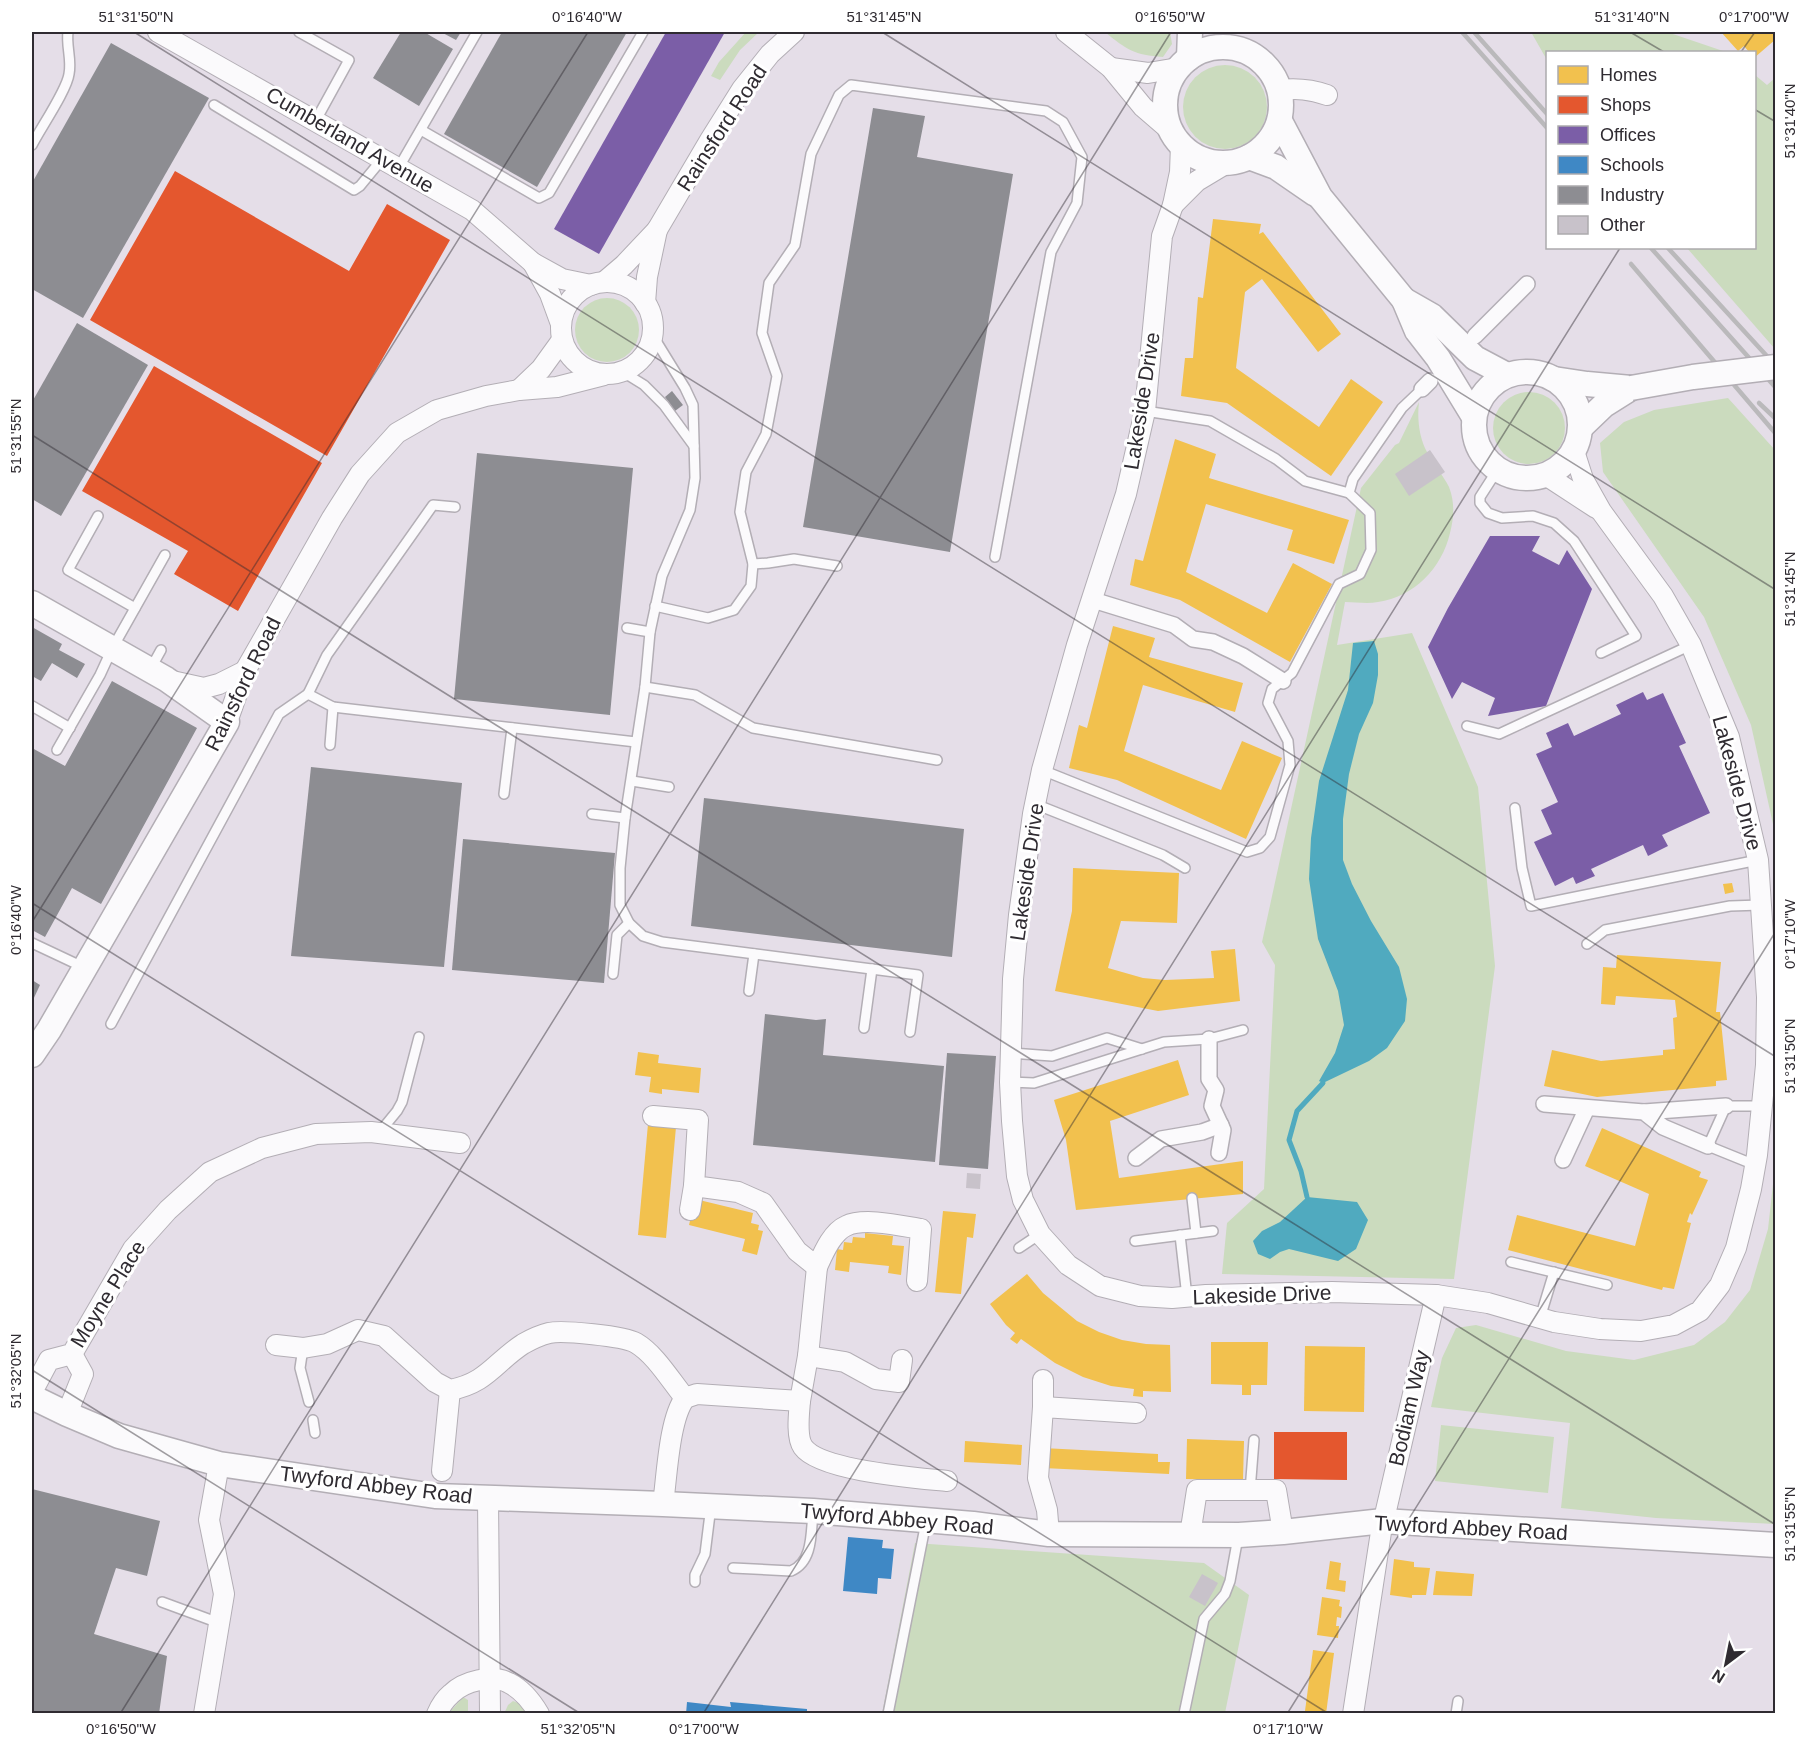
<svg xmlns="http://www.w3.org/2000/svg" width="1807" height="1745" viewBox="0 0 1807 1745" font-family="Helvetica,sans-serif">
<rect width="100%" height="100%" fill="#e5dee8"/>
<g fill="#cbdbbe">
<polygon points="746,32 759,32 740,50 720,80 711,76 719,62"/>
<path d="M1105 32H1170L1172 44 1163 57C1134 55 1127 50 1105 32Z"/>
<polygon points="1531,32 1667,32 1726,52 1548,52 1547,60"/>
<circle cx="1225" cy="107" r="42"/>
<polygon points="1755,75 1767,85 1775,78 1775,349 1687,248 1754,248"/>
<circle cx="607" cy="330" r="32"/>
<circle cx="1529" cy="428" r="36"/>
<polygon points="1728,398 1775,450 1775,833 1751,725 1704,617 1603,472 1600,443 1624,422 1654,410"/>
<path d="M1419 402C1417 418 1419 438 1427 452 1433 464 1443 475 1449 487 1455 502 1454 518 1450 533 1442 568 1414 597 1378 602 1367 604 1356 602 1345 602L1337 645 1412 633 1478 787 1495 966 1454 1279 1222 1274 1227 1223 1264 1189 1275 965 1262 942 1361 488 1395 445 1399 443Z"/>
<polygon points="1775,1166 1775,1524 1656,1518 1561,1508 1570,1423 1431,1407 1442,1358 1456,1328 1476,1325 1566,1351 1634,1360 1694,1345 1725,1322 1750,1290 1768,1229"/>
<polygon points="1441,1425 1554,1437 1548,1493 1435,1481"/>
<polygon points="915,1543 1204,1563 1249,1595 1225,1713 882,1714"/>
<polygon points="463,1697 468,1700 468,1713 448,1714"/>
<polygon points="513,1701 518,1703 528,1714 504,1714 508,1705"/>
</g>
<g fill="#50aabf">
<polygon points="1374,641 1378,654 1378,675 1373,703 1359,734 1349,774 1343,819 1343,860 1352,884 1371,921 1399,967 1407,999 1405,1021 1387,1048 1369,1061 1323,1083 1319,1081 1335,1053 1344,1025 1338,991 1318,939 1309,879 1311,838 1319,781 1348,690 1353,643"/>
<polygon points="1307,1197 1357,1202 1368,1220 1356,1249 1338,1261 1289,1249 1280,1252 1270,1259 1258,1254 1253,1241 1262,1231 1280,1222"/>
</g>
<g fill="#f2c14e">
<polygon points="1721,32 1776,32 1776,39 1754,58 1754,52 1749,52 1744,46 1738,51"/>
<polygon points="1213,219 1261,224 1259,234 1263,232 1341,334 1318,352 1262,279 1245,292 1236,368 1319,427 1351,379 1383,402 1331,476 1227,403 1181,396 1185,358 1193,358 1198,297 1203,298"/>
<polygon points="1175,439 1216,454 1209,478 1349,520 1334,564 1287,550 1293,530 1206,504 1186,572 1267,613 1293,563 1332,584 1290,662 1180,600 1130,585 1135,559 1143,561"/>
<polygon points="1113,626 1155,638 1149,657 1243,683 1235,712 1143,685 1124,751 1221,790 1242,741 1282,758 1246,839 1117,780 1069,768 1079,725 1087,728"/>
<polygon points="1073,868 1179,873 1177,923 1121,921 1108,968 1143,978 1165,980 1214,978 1211,951 1235,949 1240,1001 1158,1011 1055,991 1072,911"/>
<polygon points="1732,883 1734,892 1725,894 1723,884"/>
<polygon points="1617,955 1721,962 1716,1012 1720,1012 1727,1080 1716,1081 1716,1086 1597,1097 1544,1086 1552,1050 1601,1061 1663,1055 1663,1050 1675,1049 1673,1018 1677,1017 1675,1000 1616,996 1615,1005 1601,1004 1603,967 1616,968"/>
<polygon points="638,1052 659,1055 658,1063 701,1068 699,1093 662,1089 662,1094 649,1092 651,1077 635,1075"/>
<polygon points="1178,1060 1189,1095 1110,1121 1119,1178 1243,1161 1243,1194 1076,1210 1066,1140 1054,1100"/>
<polygon points="648,1124 676,1127 666,1238 638,1235"/>
<polygon points="1602,1128 1701,1172 1699,1177 1708,1180 1692,1215 1690,1213 1687,1222 1691,1223 1674,1289 1663,1287 1662,1290 1508,1250 1517,1215 1635,1246 1649,1194 1585,1166"/>
<polygon points="695,1199 753,1213 751,1223 759,1225 758,1230 763,1231 757,1255 742,1251 745,1239 689,1225"/>
<polygon points="943,1211 976,1214 973,1238 967,1237 961,1294 935,1292"/>
<polygon points="865,1233 893,1236 892,1245 904,1246 901,1275 888,1273 889,1266 850,1262 849,1272 835,1270 837,1249 843,1250 844,1242 852,1243 853,1237 865,1238"/>
<polygon points="1027,1274 1043,1293 1077,1321 1099,1332 1122,1340 1146,1344 1170,1345 1171,1392 1143,1391 1143,1397 1133,1396 1134,1389 1111,1386 1083,1377 1055,1363 1021,1339 1017,1344 1010,1339 1015,1333 1006,1325 990,1304"/>
<polygon points="1211,1342 1268,1342 1267,1385 1251,1385 1251,1395 1242,1395 1242,1385 1211,1384"/>
<polygon points="1305,1346 1365,1347 1364,1412 1304,1411"/>
<polygon points="1187,1439 1244,1441 1243,1480 1186,1479"/>
<polygon points="965,1441 1022,1445 1021,1465 964,1462"/>
<polygon points="1043,1448 1158,1454 1158,1462 1170,1462 1169,1474 1043,1468"/>
<polygon points="1394,1559 1414,1562 1414,1567 1430,1568 1426,1595 1412,1595 1412,1598 1390,1595"/>
<polygon points="1330,1561 1341,1563 1339,1580 1346,1581 1345,1592 1326,1589"/>
<polygon points="1436,1571 1474,1574 1472,1596 1433,1595"/>
<polygon points="1322,1597 1340,1600 1339,1606 1342,1607 1341,1618 1337,1617 1336,1626 1339,1626 1338,1638 1317,1635"/>
<polygon points="1313,1650 1334,1653 1326,1714 1305,1711"/>
</g>
<g fill="#e4572e">
<polygon points="175,171 349,271 387,204 450,240 327,456 90,320"/>
<polygon points="154,366 322,463 238,611 174,574 188,551 82,491"/>
<polygon points="1274,1432 1347,1432 1347,1480 1274,1479"/>
</g>
<g fill="#7b5ea7">
<polygon points="666,32 725,32 599,254 554,229"/>
<polygon points="1490,536 1540,536 1532,551 1559,565 1567,550 1592,589 1546,706 1488,716 1495,698 1462,682 1452,699 1428,647 1448,608"/>
<polygon points="1643,692 1647,700 1663,693 1686,743 1679,746 1710,813 1662,835 1668,846 1648,856 1643,845 1591,869 1595,876 1576,884 1573,877 1555,886 1534,842 1552,834 1541,810 1558,802 1536,754 1552,747 1546,733 1568,723 1574,736 1621,714 1616,705"/>
</g>
<g fill="#3f88c5">
<polygon points="848,1537 883,1540 882,1548 894,1549 891,1579 878,1578 877,1594 843,1591"/>
<polygon points="687,1702 731,1707 730,1702 807,1709 807,1714 686,1714"/>
</g>
<g fill="#8d8d92">
<polygon points="401,32 424,32 453,49 419,106 373,78"/>
<polygon points="441,32 461,32 456,40"/>
<polygon points="502,32 627,32 537,187 444,134"/>
<polygon points="111,43 209,98 83,318 32,289 32,183"/>
<polygon points="873,108 925,116 917,157 1013,174 950,552 803,527"/>
<polygon points="77,323 148,365 61,516 32,499 32,402"/>
<polygon points="672,391 683,405 675,411 665,397"/>
<polygon points="477,453 633,468 610,715 454,699"/>
<polygon points="32,627 62,644 59,650 85,664 77,678 52,663 41,681 32,676"/>
<polygon points="112,681 197,728 101,904 72,888 45,937 32,930 32,748 65,766"/>
<polygon points="311,767 462,783 444,967 291,956"/>
<polygon points="704,798 964,829 952,957 691,926"/>
<polygon points="463,839 615,853 604,983 452,970"/>
<polygon points="32,980 40,985 32,1002"/>
<polygon points="765,1014 816,1020 826,1019 823,1055 944,1066 935,1162 753,1145"/>
<polygon points="947,1053 996,1056 988,1169 939,1165"/>
<polygon points="32,1489 160,1521 147,1576 116,1568 94,1634 167,1656 159,1714 32,1714"/>
</g>
<g fill="none" stroke-linecap="round" stroke-linejoin="round">
<polyline stroke="#50aabf" stroke-width="5" points="1307,1197 1301,1171 1289,1140 1297,1111 1323,1083"/>
</g>
<g fill="#c8c2ca">
<polygon points="1430,450 1445,472 1409,496 1395,474"/>
<polygon points="967,1173 981,1174 980,1189 966,1188"/>
<polygon points="1202,1574 1218,1583 1205,1606 1189,1597"/>
</g>
<g fill="none" stroke-linecap="round" stroke-linejoin="round">
<defs>
<g id="service">
<polyline points="299,32 349,60 316,120"/>
<polyline points="214,105 354,190 360,186 383,158"/>
<polyline points="421,130 539,198 549,193 643,32"/>
<path d="M32 145C40 129 67 90 69 74 72 60 66 46 68 32"/>
<polyline points="399,167 477,32"/>
<polyline points="653,336 685,388 693,405 695,478 690,510 662,576 650,632 645,687 625,818 620,868 620,905 629,923 643,936 662,942 918,975 910,1032"/>
<polyline points="623,372 644,385 664,405 694,446"/>
<polyline points="1145,411 1210,421 1276,459 1305,481 1349,493"/>
<polyline points="1498,469 1480,497 1480,503 1488,513 1502,518 1533,516 1554,523 1574,541 1636,636 1601,653"/>
<polyline points="98,516 68,570 135,608"/>
<polyline points="753,564 768,563 794,559 837,566"/>
<polyline points="655,606 708,618 734,610 751,586 753,564 740,512 746,472 766,434 777,376 762,333 769,283 795,245 811,154 839,95 851,85 1046,111 1063,122 1082,157 1077,203 1051,252 995,557"/>
<polyline points="627,628 650,632"/>
<polyline points="151,668 161,650"/>
<polyline points="645,687 695,695 753,728 937,760"/>
<polyline points="308,694 327,655 433,505 455,507"/>
<polyline points="32,706 70,728"/>
<polyline points="1467,726 1499,734 1691,645"/>
<polyline points="330,745 333,707"/>
<polyline points="57,750 100,675 112,649 165,555"/>
<polyline points="1042,770 1247,852 1260,848 1270,837 1290,765 1288,741 1268,703 1272,689 1292,673 1339,584 1360,574 1371,550 1370,513 1349,493 1353,479 1402,408 1422,389"/>
<polyline points="632,781 669,787"/>
<polyline points="504,794 512,728"/>
<polyline points="1035,804 1163,855 1185,868"/>
<polyline points="1515,808 1522,868 1531,906 1758,860"/>
<polyline points="592,814 625,818"/>
<polyline points="32,943 83,967"/>
<polyline points="1587,944 1605,930 1730,906 1761,905"/>
<polyline points="613,974 617,935 629,923"/>
<polyline points="749,991 754,954"/>
<polyline points="111,1024 279,714 308,694 333,707 636,742"/>
<polyline points="864,1028 872,969"/>
<polyline points="1011,1053 1052,1056 1107,1038 1142,1049"/>
<polyline points="1010,1082 1034,1083 1164,1042 1209,1039 1243,1030"/>
<polyline points="379,1133 397,1111 402,1102 419,1037"/>
<polyline points="1755,1165 1708,1146 1726,1106 1762,1106"/>
<polyline points="1192,1198 1196,1233"/>
<polyline points="1180,1235 1187,1297"/>
<polyline points="1135,1241 1213,1231"/>
<polyline points="1019,1248 1040,1234"/>
<polyline points="1511,1262 1607,1285"/>
<polyline points="1540,1318 1554,1272"/>
<polyline points="303,1348 300,1368 309,1402"/>
<polyline points="313,1420 315,1433"/>
<polyline points="1250,1491 1254,1440"/>
<path d="M733 1568 791 1571C813 1562 811 1533 813 1511"/>
<polyline points="695,1582 695,1575 705,1554 711,1506"/>
<polyline points="162,1602 219,1623"/>
<polyline points="888,1714 926,1522"/>
<polyline points="1184,1714 1204,1619 1225,1594 1230,1581 1238,1537"/>
<polyline points="1456,1714 1458,1701"/>
</g>
<g id="pedestrian">
<polyline points="1475,336 1527,284"/>
<polyline points="1422,389 1430,381"/>
<polyline points="1093,600 1174,625 1193,639 1213,642 1243,656 1283,681"/>
<polyline points="1209,1039 1209,1079 1216,1090 1212,1106 1223,1130 1219,1153"/>
<polyline points="1544,1104 1644,1112 1663,1127 1708,1146"/>
<polyline points="1644,1112 1726,1106"/>
<polyline points="1136,1158 1161,1139 1202,1132 1221,1125"/>
<polyline points="1563,1160 1587,1108"/>
</g>
<g id="minor">
<polyline points="158,32 472,210 533,263 562,279 591,285"/>
<polyline points="1066,32 1111,68 1143,107 1172,132"/>
<polyline points="1111,68 1148,73 1178,68"/>
<path d="M1280 90C1297 88 1310 89 1327 95"/>
<polyline points="1181,145 1180,172 1173,205 1162,236 1145,411 1126,494 1077,645 1042,770 1033,814 1019,915 1013,979 1010,1082 1012,1121 1017,1176 1023,1200 1040,1234 1068,1265 1100,1286 1140,1296 1172,1298 1206,1295 1332,1292 1436,1295 1488,1303 1554,1322 1600,1329 1641,1331 1674,1325 1700,1311 1720,1285 1736,1248 1751,1189 1757,1155 1766,1065 1767,997 1758,860 1729,737 1691,645 1663,596 1601,511 1583,479 1574,451"/>
<polyline points="1173,205 1197,181 1227,163"/>
<polyline points="533,263 550,294 561,324"/>
<polyline points="604,282 624,265 657,230 710,140 742,89 770,54 794,32"/>
<circle cx="607" cy="328" r="46"/>
<polyline points="645,303 647,277 657,230"/>
<polyline points="519,390 541,369 562,340"/>
<polyline points="1547,476 1596,508"/>
<polyline points="172,681 204,688 219,684 245,671"/>
<polyline points="227,722 245,671 332,518 360,474 397,433 437,410 486,396 519,390 557,387 604,375"/>
<path d="M653 1116 698 1120 694 1186 738 1192 763 1203 797 1251 817 1267C823 1254 832 1232 846 1226 864 1217 902 1226 921 1229L917 1281"/>
<polyline points="690,1210 694,1186"/>
<path d="M276 1345 303 1348 327 1344 358 1330 384 1336 435 1382 450 1390C487 1383 494 1363 523 1344 530 1340 541 1335 549 1333 562 1330 624 1336 636 1343 655 1354 671 1381 685 1398 669 1419 667 1476 663 1504"/>
<polyline points="808,1356 845,1362 876,1379 899,1382 902,1360"/>
<polyline points="32,1392 49,1360 72,1354 133,1249 168,1210 210,1172 262,1148 316,1134 371,1132 460,1143"/>
<polyline points="685,1398 697,1394 800,1401 808,1356 817,1267"/>
<path d="M800 1401C799 1413 796 1437 803 1447 820 1471 918 1478 947 1481"/>
<polyline points="1043,1407 1043,1380"/>
<polyline points="67,1414 83,1374 72,1354"/>
<polyline points="442,1471 450,1390"/>
<polyline points="488,1499 490,1714"/>
<polyline points="1049,1534 1047,1510 1038,1478 1043,1407 1136,1413"/>
<polyline points="1190,1535 1197,1490 1276,1490 1283,1532"/>
<polyline points="204,1714 224,1594 209,1520 219,1464"/>
<path d="M437 1714C440 1707 445 1699 451 1694 464 1681 492 1674 509 1683 521 1689 532 1702 539 1714"/>
<polyline points="1353,1714 1381,1532 1436,1295"/>
</g>
<g id="tertiary">
<circle cx="1223" cy="105" r="58"/>
<polyline points="1189,58 1190,32"/>
<polyline points="1280,121 1320,197 1404,300 1417,331 1438,358 1474,417"/>
<polyline points="1249,157 1276,167 1315,194"/>
<polyline points="1404,300 1432,316 1475,358 1507,375"/>
<circle cx="1527" cy="425" r="53"/>
<polyline points="1554,379 1587,384 1631,388"/>
<polyline points="1581,427 1604,405 1631,388"/>
<polyline points="32,603 166,679 227,722 49,1030 32,1055"/>
<polyline points="32,1397 67,1414 119,1436 219,1464 435,1496 663,1504 813,1511 973,1524 1049,1534 1239,1535 1283,1532 1383,1521 1776,1545"/>
</g>
</defs>
<use href="#service" stroke="#b3aeb5" stroke-width="12"/>
<use href="#pedestrian" stroke="#b3aeb5" stroke-width="18"/>
<use href="#minor" stroke="#b3aeb5" stroke-width="22"/>
<use href="#tertiary" stroke="#b3aeb5" stroke-width="27"/>
<use href="#service" stroke="#fbfafc" stroke-width="9"/>
<use href="#pedestrian" stroke="#fbfafc" stroke-width="15"/>
<use href="#minor" stroke="#fbfafc" stroke-width="20"/>
<use href="#tertiary" stroke="#fbfafc" stroke-width="24"/>
<g stroke="#bab9bb" stroke-width="4.5">
<polyline points="1462,32 1548,129"/>
<polyline points="1474,32 1548,115"/>
<polyline points="1651,248 1776,388"/>
<polyline points="1668,248 1776,366"/>
<polyline points="1631,264 1776,434"/>
<polyline points="1759,403 1776,419"/>
</g>
<defs>
<polyline id="tertiary-bridge" points="1631,388 1693,377 1776,367"/>
</defs>
<use href="#tertiary-bridge" stroke="#b3aeb5" stroke-width="27" stroke-linecap="butt"/>
<use href="#tertiary-bridge" stroke="#fbfafc" stroke-width="24"/>
</g>
<path fill="none" stroke="#2f2b31" stroke-width="1.5" stroke-opacity="0.45" d="M134 32 1776 1057M882 32 1776 590M1630 32 1664 52M1741 52 1755 32M1754 109 1776 122M32 435 1776 1525M32 903 1329 1714M32 922 588 32M32 1370 581 1714M120 1714 1171 32M703 1714 1620 248M1287 1714 1776 931"/>
<g text-anchor="middle" stroke-width="6" stroke-linejoin="round" paint-order="stroke">
<g font-size="21" fill="#2f2b31" stroke="#fff">
<text transform="translate(722 128) rotate(-57)" y="7">Rainsford Road</text>
<text transform="translate(350 140) rotate(30)" y="7">Cumberland Avenue</text>
<text transform="translate(1142 401) rotate(-81)" y="7">Lakeside Drive</text>
<text transform="translate(243 684) rotate(-64)" y="7">Rainsford Road</text>
<text transform="translate(1737 783) rotate(75)" y="7">Lakeside Drive</text>
<text transform="translate(1027 872) rotate(-82)" y="7">Lakeside Drive</text>
<text transform="translate(108 1294) rotate(-58)" y="7">Moyne Place</text>
<text transform="translate(1262 1295) rotate(-2)" y="7">Lakeside Drive</text>
<text transform="translate(1409 1408) rotate(-77)" y="7">Bodiam Way</text>
<text transform="translate(376 1485) rotate(7)" y="7">Twyford Abbey Road</text>
<text transform="translate(897 1519) rotate(5)" y="7">Twyford Abbey Road</text>
<text transform="translate(1471 1528) rotate(3)" y="7">Twyford Abbey Road</text>
</g>
</g>
<rect width="1807" height="1745" fill="none" stroke="#ffffff" stroke-width="66"/>
<rect x="1546" y="51" width="210" height="198" fill="#ffffff" stroke="#acaaad" stroke-width="1.5"/>
<rect x="1558" y="66" width="30" height="18" fill="#f2c14e" stroke="#acaaad" stroke-width="1.5"/>
<text x="1600" y="81" font-size="18" fill="#2f2b31">Homes</text>
<rect x="1558" y="96" width="30" height="18" fill="#e4572e" stroke="#acaaad" stroke-width="1.5"/>
<text x="1600" y="111" font-size="18" fill="#2f2b31">Shops</text>
<rect x="1558" y="126" width="30" height="18" fill="#7b5ea7" stroke="#acaaad" stroke-width="1.5"/>
<text x="1600" y="141" font-size="18" fill="#2f2b31">Offices</text>
<rect x="1558" y="156" width="30" height="18" fill="#3f88c5" stroke="#acaaad" stroke-width="1.5"/>
<text x="1600" y="171" font-size="18" fill="#2f2b31">Schools</text>
<rect x="1558" y="186" width="30" height="18" fill="#8d8d92" stroke="#acaaad" stroke-width="1.5"/>
<text x="1600" y="201" font-size="18" fill="#2f2b31">Industry</text>
<rect x="1558" y="216" width="30" height="18" fill="#c8c2ca" stroke="#acaaad" stroke-width="1.5"/>
<text x="1600" y="231" font-size="18" fill="#2f2b31">Other</text>
<g transform="translate(1726 1664) rotate(212)" stroke="#ffffff" stroke-width="4.5" paint-order="stroke">
<path d="M0-4.5L10 22L0 15L-10 22Z" fill="#2f2b31"/>
<text y="-9" font-size="16" font-weight="bold" text-anchor="middle" fill="#2f2b31">N</text>
</g>
<rect x="33" y="33" width="1741" height="1679" fill="none" stroke="#2f2b31" stroke-width="2"/>
<g font-size="15" text-anchor="middle" fill="#2f2b31">
<text x="136" y="22">51°31'50"N</text>
<text x="587" y="22">0°16'40"W</text>
<text x="884" y="22">51°31'45"N</text>
<text x="1170" y="22">0°16'50"W</text>
<text x="1632" y="22">51°31'40"N</text>
<text x="1754" y="22">0°17'00"W</text>
<text transform="translate(1790 121) rotate(-90)" y="5">51°31'40"N</text>
<text transform="translate(16 436) rotate(-90)" y="5">51°31'55"N</text>
<text transform="translate(1790 589) rotate(-90)" y="5">51°31'45"N</text>
<text transform="translate(16 920) rotate(-90)" y="5">0°16'40"W</text>
<text transform="translate(1790 934) rotate(-90)" y="5">0°17'10"W</text>
<text transform="translate(1790 1056) rotate(-90)" y="5">51°31'50"N</text>
<text transform="translate(16 1371) rotate(-90)" y="5">51°32'05"N</text>
<text transform="translate(1790 1524) rotate(-90)" y="5">51°31'55"N</text>
<text x="121" y="1734">0°16'50"W</text>
<text x="578" y="1734">51°32'05"N</text>
<text x="704" y="1734">0°17'00"W</text>
<text x="1288" y="1734">0°17'10"W</text>
</g>
</svg>
